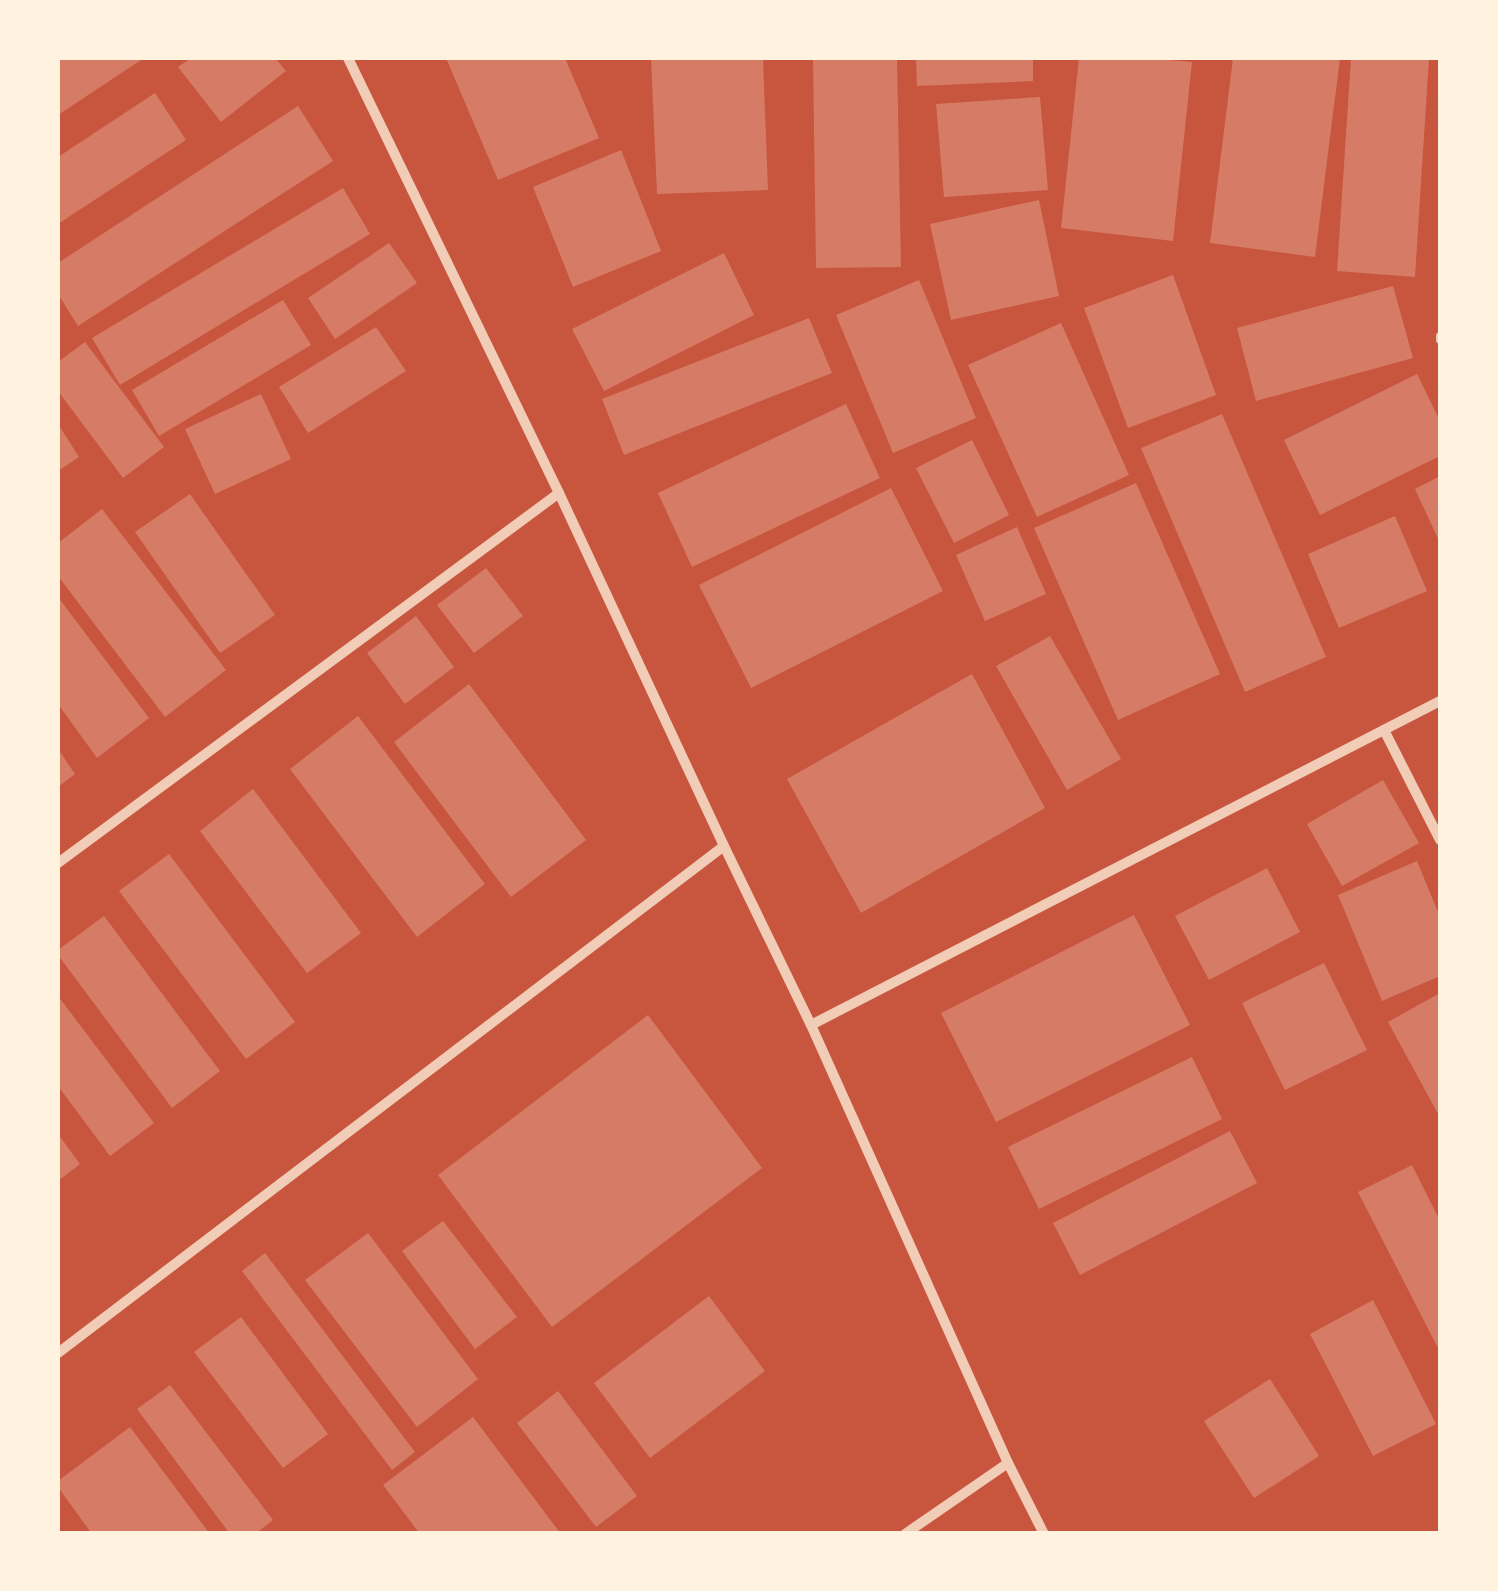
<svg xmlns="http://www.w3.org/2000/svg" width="1498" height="1591" viewBox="0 0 1498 1591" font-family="'Space Grotesk',sans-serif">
<rect width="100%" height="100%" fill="#c8553d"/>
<g fill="#d67c66">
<polygon points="58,58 144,58 58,115"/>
<polygon points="191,58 275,58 286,71 221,122 178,67"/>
<polygon points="446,58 565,58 599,138 498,180"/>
<polygon points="651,58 763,58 768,190 657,194"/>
<polygon points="813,58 897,58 901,267 816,268"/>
<polygon points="916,58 1033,58 1033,81 917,86"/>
<polygon points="1079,58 1144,58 1192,62 1173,241 1061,228"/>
<polygon points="1233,58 1340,58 1315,257 1210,243"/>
<polygon points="1351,58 1429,58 1415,277 1337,271"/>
<polygon points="155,93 186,140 58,224 58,157"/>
<polygon points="1040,97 1048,190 944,197 936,104"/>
<polygon points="298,106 333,161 78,326 58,294 58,263"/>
<polygon points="621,150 661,251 573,287 533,187"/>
<polygon points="343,188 370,234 120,385 92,338"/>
<polygon points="1039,200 1059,296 951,320 930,224"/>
<polygon points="389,243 417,283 335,339 308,298"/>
<polygon points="724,253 754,315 604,391 572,329"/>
<polygon points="1173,275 1216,395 1128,428 1084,308"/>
<polygon points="919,280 976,418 893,453 836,315"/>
<polygon points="1393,286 1413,358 1256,401 1237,328"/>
<polygon points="283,300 311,345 159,436 132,390"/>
<polygon points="809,318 832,373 624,455 602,399"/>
<polygon points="1061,323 1129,475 1037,517 968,365"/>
<polygon points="376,327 406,371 308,433 279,387"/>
<polygon points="85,342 164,447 123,478 58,391 58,362"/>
<polygon points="1417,374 1440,421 1440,456 1320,515 1284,440"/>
<polygon points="261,394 291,459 215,494 185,429"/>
<polygon points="846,404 880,478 692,567 658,493"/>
<polygon points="1222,414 1326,657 1245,692 1141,448"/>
<polygon points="58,424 79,457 58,471"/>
<polygon points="972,440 1009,515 954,543 916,468"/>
<polygon points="1440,476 1440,543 1415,489"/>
<polygon points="1136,483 1220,674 1118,720 1034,528"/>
<polygon points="891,488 943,591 751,688 699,585"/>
<polygon points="190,494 275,615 220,653 135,532"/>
<polygon points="102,509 226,670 165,717 58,576 58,543"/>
<polygon points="1395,516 1427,591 1339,628 1308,554"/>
<polygon points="1017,527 1046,594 985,621 956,555"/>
<polygon points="486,568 523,616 474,653 437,605"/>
<polygon points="58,597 149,718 97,758 58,704"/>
<polygon points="416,616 454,667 405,704 367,653"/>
<polygon points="1050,636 1121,759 1067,790 996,666"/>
<polygon points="972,674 1045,808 861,913 787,779"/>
<polygon points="469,684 586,840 511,897 394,742"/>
<polygon points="358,716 485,884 417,937 290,769"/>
<polygon points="58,749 75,774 58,787"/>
<polygon points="1383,780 1419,843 1342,886 1307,824"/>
<polygon points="253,789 361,933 307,973 200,831"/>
<polygon points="169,854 295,1022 246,1059 119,891"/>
<polygon points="1417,861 1440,917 1440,976 1382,1001 1338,895"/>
<polygon points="1267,868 1300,932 1209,980 1175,916"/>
<polygon points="1134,915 1190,1025 996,1122 941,1013"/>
<polygon points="104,916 220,1071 172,1108 58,955 58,950"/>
<polygon points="1324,963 1367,1050 1285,1090 1242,1003"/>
<polygon points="1440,993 1440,1110 1437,1112 1388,1022"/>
<polygon points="58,996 154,1123 110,1156 58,1086"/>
<polygon points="648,1015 762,1168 552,1327 438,1175"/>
<polygon points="1192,1057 1222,1119 1039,1209 1008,1147"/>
<polygon points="1230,1131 1257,1183 1080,1275 1053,1223"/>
<polygon points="58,1134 80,1164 58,1181"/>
<polygon points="1412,1165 1440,1221 1440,1352 1358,1192"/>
<polygon points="443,1221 517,1317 475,1349 402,1251"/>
<polygon points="368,1233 478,1379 417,1427 305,1280"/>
<polygon points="265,1253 415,1452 392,1470 242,1271"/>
<polygon points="709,1296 765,1371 650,1458 594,1383"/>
<polygon points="1373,1300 1436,1424 1373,1456 1310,1334"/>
<polygon points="241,1317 328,1434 283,1468 194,1352"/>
<polygon points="1270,1379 1319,1456 1254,1498 1204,1421"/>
<polygon points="170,1385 273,1520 255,1534 230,1534 137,1409"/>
<polygon points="558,1391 637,1496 596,1527 517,1423"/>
<polygon points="473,1417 561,1534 420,1534 383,1485"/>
<polygon points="130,1427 210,1534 92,1534 58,1487 58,1481"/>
</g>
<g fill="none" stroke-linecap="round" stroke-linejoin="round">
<polyline stroke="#f1ccb7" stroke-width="8" points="1440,336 1440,340"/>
<g stroke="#f1ccb7" stroke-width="10">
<polyline points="348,58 559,493 724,846 811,1025 1008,1463 1044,1534"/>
<polyline points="1384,730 1440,840"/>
<polyline points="58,863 559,493"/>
<polyline points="811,1025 1440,701"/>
<polyline points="58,1353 724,846"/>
<polyline points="905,1534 1008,1463"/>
</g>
</g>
<rect width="1498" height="1591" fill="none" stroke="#fff3e0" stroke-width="120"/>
</svg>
